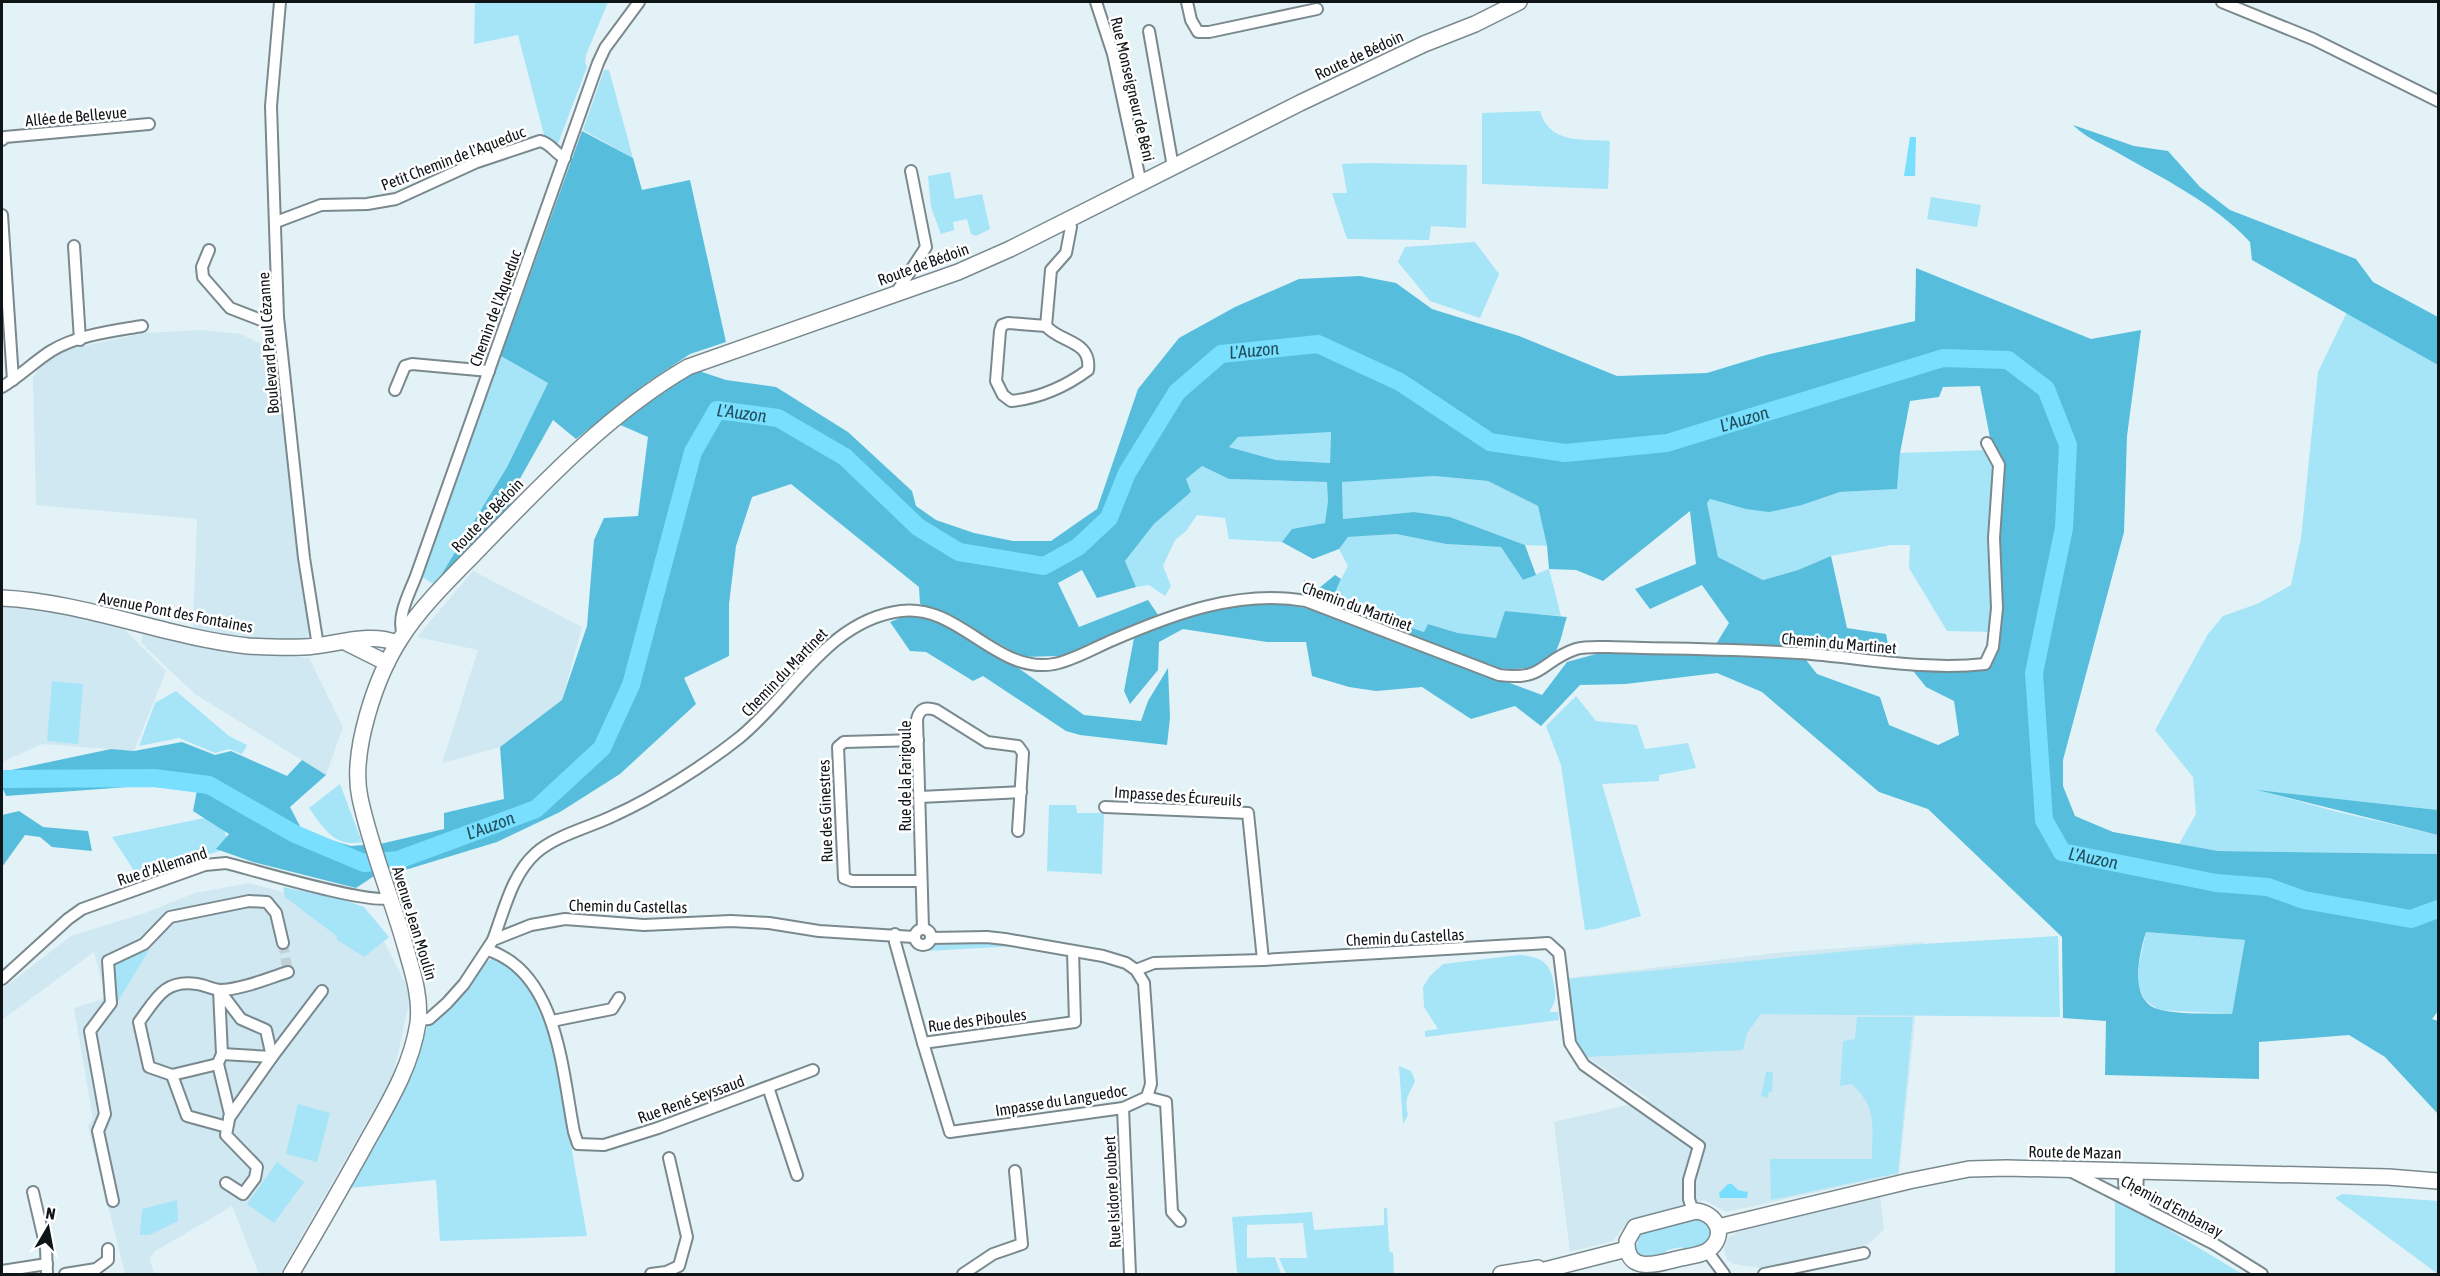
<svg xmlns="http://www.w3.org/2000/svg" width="2440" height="1276" viewBox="0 0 2440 1276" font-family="'Asap Condensed',sans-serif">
<rect width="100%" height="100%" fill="#e2f2f7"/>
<g fill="#cfe8f1">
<polygon points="201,330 241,334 273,350 311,633 302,641 246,640 196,630 193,626 197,519 36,505 33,378 47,357 65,350 144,333"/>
<polygon points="473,571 582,627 562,700 500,747 442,763 478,650 417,637"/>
<polygon points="2,607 20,608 118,623 166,671 134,751 42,744 2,762"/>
<polygon points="143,632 248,652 309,658 343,727 326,775 195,694 141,643"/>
<polygon points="249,883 371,916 411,994 393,1076 280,1274 259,1274 232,1206 154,1252 150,1258 154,1274 125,1274 88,1126 93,1119 74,1008 106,998 94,952 2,1020 2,989 71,936 145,913 195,893"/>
<polygon points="1923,942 1899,1174 1726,1212 1704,1200 1635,1218 1623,1228 1613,1241 1570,1252 1554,1122 1650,1100 1590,1059 1580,1049 1569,978 1775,953"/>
<polygon points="1880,1195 1884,1229 1869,1244 1765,1269 1735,1264 1727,1260 1724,1249 1729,1237 1738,1232"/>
</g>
<g fill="#a6e4f8">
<polygon points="475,2 608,2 586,55 585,62 587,67 556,149 544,135 518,35 474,44"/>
<polygon points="604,70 609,70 633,158 583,130"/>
<path d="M1540 111C1549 144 1582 139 1610 141L1608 189 1482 184V113Z"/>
<polygon points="1367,163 1467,165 1466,228 1431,226 1429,240 1347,239 1332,193 1347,193 1342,164"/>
<polygon points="950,172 955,199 982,194 990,229 976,236 971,234 967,219 953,222 954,230 941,234 931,207 928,176"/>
<polygon points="1931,197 1981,205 1977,227 1927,219"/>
<polygon points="1475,242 1499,274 1480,318 1430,301 1398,262 1405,247"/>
<polygon points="2347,312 2438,365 2438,810 2262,791 2334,811 2438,835 2438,854 2218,851 2179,844 2196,814 2193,777 2155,730 2208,634 2223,616 2257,604 2291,585 2301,538 2318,372"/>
<polygon points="501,356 548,383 507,467 435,585 422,577"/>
<polygon points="1331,431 1330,463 1276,460 1229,447 1238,437"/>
<polygon points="1988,450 1997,465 1992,632 1947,631 1909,568 1910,545 1891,545 1831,556 1798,570 1763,580 1718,557 1707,503 1710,499 1746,509 1802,505 1840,492 1897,489 1900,453"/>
<polygon points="1202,466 1229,479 1328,482 1328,501 1325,523 1293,529 1282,542 1229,539 1225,518 1197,515 1186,531 1175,540 1163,566 1171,586 1165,596 1149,585 1136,587 1125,561 1154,524 1191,492 1186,479"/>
<polygon points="1434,476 1488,481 1538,506 1547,546 1525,545 1450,517 1414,512 1343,519 1342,481"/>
<polygon points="1396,534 1446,544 1501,547 1523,580 1549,569 1561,616 1505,611 1496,638 1458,633 1429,624 1424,632 1369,614 1332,597 1348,566 1339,549 1348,537"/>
<polygon points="52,681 83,684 78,744 47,741"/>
<polygon points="176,691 229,736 247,745 242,754 229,749 215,753 179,738 139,746 155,703"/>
<polygon points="1576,696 1596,721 1637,725 1645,749 1688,743 1696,768 1659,775 1659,781 1602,784 1641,916 1596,929 1585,930 1561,765 1546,726"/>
<path d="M340 784 362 842C334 848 324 828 309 808Z"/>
<polygon points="1049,805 1076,805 1077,813 1104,813 1102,874 1047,871"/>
<polygon points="219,815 230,848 137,875 112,837"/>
<polygon points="283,887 341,899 364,907 389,937 364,957 336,939 338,937 285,897"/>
<polygon points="2146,932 2245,940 2232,1014 2159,1010 2145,1000 2138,986 2139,964"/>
<polygon points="2058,936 2060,1017 1761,1014 1747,1033 1743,1050 1585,1057 1578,1042 1573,1038 1566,979 1921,944"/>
<polygon points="987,943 1017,946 926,951 934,945"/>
<polygon points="149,950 118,1001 111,973 115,960"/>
<path d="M1519 955C1541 957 1551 962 1554 985 1556 997 1556 1002 1549 1012H1558L1559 1020 1425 1037V1031L1438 1029 1424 1007 1423 987 1430 976 1443 964Z"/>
<path d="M494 958C519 963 534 993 543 1015 554 1041 558 1072 563 1100 571 1145 579 1191 587 1236L440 1241 436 1180 348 1188 407 1080 419 1054 427 1027 464 991 484 963Z"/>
<path d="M1857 1017H1913L1898 1173 1771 1200 1770 1159H1872C1872 1126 1878 1109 1852 1084L1840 1086 1843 1041 1855 1039Z"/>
<path d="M1399 1066 1411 1071 1415 1081C1409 1096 1404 1096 1408 1115L1403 1124Z"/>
<polygon points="1766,1072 1773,1072 1772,1092 1769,1092 1767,1098 1761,1096"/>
<polygon points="298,1104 330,1113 317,1162 286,1154"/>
<polygon points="277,1162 304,1182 274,1223 247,1204"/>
<polygon points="2342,1194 2438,1201 2438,1274 2335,1198"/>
<polygon points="2115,1197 2242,1274 2115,1274"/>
<polygon points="177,1200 178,1221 149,1235 140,1235 142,1209"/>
<polygon points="1384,1208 1387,1208 1389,1248 1390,1252 1393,1253 1394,1274 1286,1274 1279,1258 1307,1258 1303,1223 1247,1225 1247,1258 1275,1257 1281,1274 1241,1274 1237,1272 1232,1217 1312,1212 1314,1230 1384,1225"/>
<path d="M1696 1218C1703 1220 1709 1224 1712 1231L1706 1244 1687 1250 1682 1247 1667 1250 1665 1255C1652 1258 1637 1261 1634 1245L1638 1243 1637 1235 1641 1232Z"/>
</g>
<g fill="#56bedc" fill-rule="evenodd">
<path d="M2073 125 2134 146 2168 151 2200 187 2230 210 2356 259 2373 282 2438 317V365L2252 260 2250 242C2215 204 2164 179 2120 154 2103 144 2087 139 2073 125Z"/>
<polygon points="582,131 633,158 642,190 690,180 726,342 690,354 648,382 576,439 553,420 513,491 511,504 435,585 507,467 548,383 501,356"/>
<path d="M1916 268 2091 339 2141 330 2127 436 2124 532 2063 760V786L2075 816 2113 832 2218 851 2438 854V1011L2432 1019 2438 1021V1114L2385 1057 2349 1035 2259 1042V1079L2105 1075 2106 1021 2063 1018 2062 937 1928 809 1879 792 1762 692 1717 673 1626 684 1580 685 1541 726 1515 706 1471 719 1422 687 1376 691 1349 687 1312 676 1306 642H1267L1183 629 1159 642 1158 670 1130 704 1124 691 1134 638 1091 655 1023 657 940 611 920 604 919 587 791 484 752 497 736 546 729 604V656L684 678 696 704 620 774 560 812 497 842 392 874 380 844 444 829V813L504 799 500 747 562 700 587 626 594 540 604 518 638 516 648 437 618 424 696 370 726 380 776 387 848 432 912 491 916 506 936 520 974 533 1013 541H1051L1097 509 1138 389 1179 338 1235 307 1299 279 1360 276 1396 283 1432 309 1519 336 1617 376 1707 373 1766 355 1915 321ZM1980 386 1991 443 2003 465 1987 667H1910L1926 687 1954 701 1959 735 1938 745 1889 725 1880 697 1817 674 1799 651 1891 660 1886 634 1847 628 1831 556 1798 570 1763 580 1718 557 1707 503 1710 499 1746 509 1769 512 1802 505 1840 492 1897 489 1900 453 1910 401 1939 397 1943 387ZM1331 432 1330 463 1276 460 1229 447 1238 437ZM1202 466 1229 479 1327 482 1328 501 1325 523 1292 529 1282 542 1313 559 1339 549 1348 537 1396 534 1446 544 1501 547 1523 580 1536 575 1525 545 1450 517 1414 512 1343 519 1342 482 1434 476 1488 481 1538 506 1547 546 1549 569 1576 570 1603 581 1690 511 1696 564 1635 589 1650 609 1702 585 1729 623 1710 654 1607 651 1567 662 1542 695 1311 609 1292 606 1277 599 1213 609 1165 625 1148 600 1079 627 1058 583 1082 570 1097 598 1136 587 1125 561 1154 524 1191 492 1186 479ZM2146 932 2245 940 2232 1014C2210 1013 2182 1015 2161 1010 2127 1003 2139 954 2146 932Z"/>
<path d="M1335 575 1341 579 1333 597 1369 614 1424 632 1428 624 1458 633 1496 638 1505 611 1567 617C1563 628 1561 644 1554 654 1544 670 1512 670 1496 668L1303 595 1304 580 1318 589Z"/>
<polygon points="915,612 953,630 1001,659 1013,664 1084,715 1141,721 1148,701 1168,668 1170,718 1167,745 1080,735 1066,731 983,676 973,681 926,652 910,651 890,622"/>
<polygon points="182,742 215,755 231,751 287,776 302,760 326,775 290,807 303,832 351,846 364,845 374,876 356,888 253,862 216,849 229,834 193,811 197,790 141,786 6,796 2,787 2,772 111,749 134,751"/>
<polygon points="2257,790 2438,810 2438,835"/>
<polygon points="19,811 43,827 88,831 92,851 52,847 40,837 25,835 2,867 2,815"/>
</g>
<g fill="#79dffe">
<polygon points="1910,137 1916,137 1915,176 1904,176"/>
<polygon points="1728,1184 1732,1184 1738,1190 1748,1192 1747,1198 1720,1198 1719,1193"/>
</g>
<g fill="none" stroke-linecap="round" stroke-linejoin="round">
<path stroke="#79dffe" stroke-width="18" id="s1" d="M2 779 154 778 209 785 295 834 364 863 398 860 536 809 602 748 631 685 693 452 717 410 778 418 845 457 918 527 959 552 1044 566 1078 547 1109 518 1127 473 1177 392 1221 354 1318 344 1400 382 1490 442 1565 453 1667 443 1943 358 2008 360 2046 389 2068 445 2064 528 2034 673 2044 820 2062 852 2216 883 2268 887 2304 900 2411 919 2438 909"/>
<polyline stroke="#c2d1d5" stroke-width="10" stroke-dasharray="10 5" stroke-linecap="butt" points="283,943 288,972"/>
<defs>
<g id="street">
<polyline points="280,2 271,106 278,317 304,558 318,646"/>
<polyline points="1096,2 1113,54 1141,184"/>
<polyline points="1187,2 1191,20 1198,32 1209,32 1317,9"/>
<polyline points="2222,2 2313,39 2438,101"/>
<polyline points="1149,31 1173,167"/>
<polyline points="2,140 5,137 149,124"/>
<polyline points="2,215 13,380"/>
<path d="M276 222 321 205 367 204 396 199 477 162 540 141C551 143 555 154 565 158"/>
<polyline points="74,246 80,340"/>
<polyline points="209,250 202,267 203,277 230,308 261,320 278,317"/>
<polyline points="896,293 926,247 911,171"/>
<path d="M1008 323 1046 326C1060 343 1092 340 1088 370 1065 387 1040 398 1011 401L1003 395 996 381 1000 331 1002 325Z"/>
<polyline points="1046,326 1051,270 1066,253 1071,227 1069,220"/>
<path d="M2 387C20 376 34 362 51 351 77 335 113 331 142 326"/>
<polyline points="395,390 405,366 412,364 489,371"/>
<path d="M403 634C396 617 410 592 416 576L598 63 605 48 639 2"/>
<polyline points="918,740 844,742 838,747 844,878 852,881 921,881"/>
<polyline points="920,797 1021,792"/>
<polyline points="1105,807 1248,813 1263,960"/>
<path d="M923 929 917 719C920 708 926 707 936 710L987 742 1018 746 1023 753 1018 831"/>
<circle cx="923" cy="937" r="8"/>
<polyline points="895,934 895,942 923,1043 1075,1022 1073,951"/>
<path d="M493 940C504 911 512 874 536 853 556 835 591 827 615 815 655 797 705 765 739 738 792 695 828 620 901 611 958 603 997 675 1054 664 1072 661 1096 647 1113 640 1173 614 1240 589 1306 601L1499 675C1546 681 1540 661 1576 649 1586 646 1599 647 1609 647 1672 649 1735 649 1798 653 1860 657 1922 671 1985 664L1993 647 1997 608 1994 538 1999 465 1987 443"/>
<path d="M488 950C558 973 562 1071 574 1132L578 1144 604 1145 658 1128 813 1070"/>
<polyline points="1136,970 1154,963 1263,960 1548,943 1559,953 1570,1043 1584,1065 1699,1146 1689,1180 1689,1199 1693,1212"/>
<path d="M2 979 68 919 82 909 205 865 226 863C254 870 370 905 391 898"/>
<polyline points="219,990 241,1019 266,1030 272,1057 229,1118"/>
<polyline points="219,990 222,1054 219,1061"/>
<polyline points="418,1020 429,1019 447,1003 464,984 493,940 531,925 565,919 644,925 731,921 769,923 819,931 914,937"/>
<polyline points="552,1021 612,1009 619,998"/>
<polyline points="923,1043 950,1132 1123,1108 1147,1097 1151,1084 1144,983 1136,970 1126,963 1103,956 1005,939 987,937 931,938"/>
<polyline points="222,1054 272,1057 322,991"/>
<polyline points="172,1075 187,1116 227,1127"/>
<polyline points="768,1087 797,1175"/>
<polyline points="1147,1097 1166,1102 1172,1212 1180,1221"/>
<polyline points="1123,1108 1130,1274"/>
<polyline points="2138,1171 2137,1196 2145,1207"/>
<polyline points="2072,1172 2214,1244 2262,1274"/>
<path d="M226 1183 243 1194 255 1178 257 1167 226 1135 230 1114 218 1064 172 1075 149 1067 139 1022C156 999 164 979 197 984 204 985 212 989 220 990 240 990 269 978 288 972"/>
<polyline points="33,1192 46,1248 47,1274"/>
<polyline points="2125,1198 2124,1177 2129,1171"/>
<polyline points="113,1201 98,1131 105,1114 90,1031 111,1003 108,961 144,944 170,917 249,901 267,902 276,913 283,943"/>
<polyline points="1707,1251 1724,1274"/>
<polyline points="2,1271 47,1264"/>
<polyline points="65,1274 96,1269 108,1260 108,1249"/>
<polyline points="651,1274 666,1272 679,1266 687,1237 669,1158"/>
<polyline points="963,1274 993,1254 1022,1244 1015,1171"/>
<polyline points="1764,1274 1864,1253"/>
</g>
<g id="secondary">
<path d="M2 598C85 602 165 637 248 646 266 647 285 648 303 647 333 646 368 631 397 643"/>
<polyline points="345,642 387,663"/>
<path d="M1696 1211C1715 1213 1727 1233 1711 1248 1704 1255 1690 1256 1681 1258 1660 1263 1626 1276 1627 1241L1635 1227Z"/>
<polyline points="1718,1227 1909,1181 1969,1169 2007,1168 2388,1177 2438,1181"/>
<path d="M291 1274C316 1232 340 1190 364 1147 386 1107 411 1069 418 1023 421 998 413 973 406 949 392 898 371 850 360 798 350 752 376 676 401 638 422 605 453 576 480 548 543 483 609 413 688 367L958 272 1010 249 1300 103 1424 44 1475 24 1519 2"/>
<polyline points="1501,1274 1538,1268"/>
<polyline points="1529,1274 1627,1249"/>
</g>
</defs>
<use href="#street" stroke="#7a898e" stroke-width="14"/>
<use href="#secondary" stroke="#7a898e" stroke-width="18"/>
<use href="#street" stroke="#fff" stroke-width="10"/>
<use href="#secondary" stroke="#fff" stroke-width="15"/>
</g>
<g text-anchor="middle" stroke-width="5" stroke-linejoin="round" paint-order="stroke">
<g font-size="16" fill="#0f1517" stroke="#fff">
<text transform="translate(1359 55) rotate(-25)" y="6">Route de Bédoin</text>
<text transform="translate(1133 89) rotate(77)" y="6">Rue Monseigneur de Béni</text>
<text transform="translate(76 116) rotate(-5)" y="6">Allée de Bellevue</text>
<text transform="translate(453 158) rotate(-21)" y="6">Petit Chemin de l'Aqueduc</text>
<text transform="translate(923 264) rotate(-20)" y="6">Route de Bédoin</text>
<text transform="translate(495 308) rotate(-70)" y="6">Chemin de l'Aqueduc</text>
<text transform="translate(268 343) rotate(-94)" y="6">Boulevard Paul Cézanne</text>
<text transform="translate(487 515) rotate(-46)" y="6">Route de Bédoin</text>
<text transform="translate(1357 606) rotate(20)" y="6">Chemin du Martinet</text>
<text transform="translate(176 612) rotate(11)" y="6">Avenue Pont des Fontaines</text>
<text transform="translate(1839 643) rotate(5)" y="6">Chemin du Martinet</text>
<text transform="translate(784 672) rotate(-46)" y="6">Chemin du Martinet</text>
<text transform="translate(905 776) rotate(-90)" y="6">Rue de la Farigoule</text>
<text transform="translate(1178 796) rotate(4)" y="6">Impasse des Écureuils</text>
<text transform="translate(825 811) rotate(-92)" y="6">Rue des Ginestres</text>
<text transform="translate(162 866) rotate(-18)" y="6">Rue d'Allemand</text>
<text transform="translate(628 906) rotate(1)" y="6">Chemin du Castellas</text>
<text transform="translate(415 923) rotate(73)" y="6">Avenue Jean Moulin</text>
<text transform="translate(1405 937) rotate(-3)" y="6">Chemin du Castellas</text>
<text transform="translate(977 1020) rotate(-7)" y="6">Rue des Piboules</text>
<text transform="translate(691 1099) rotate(-20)" y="6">Rue René Seyssaud</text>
<text transform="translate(1061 1100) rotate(-9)" y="6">Impasse du Languedoc</text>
<text transform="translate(2075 1152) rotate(1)" y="6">Route de Mazan</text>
<text transform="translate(1112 1192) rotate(-93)" y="6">Rue Isidore Joubert</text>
<text transform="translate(2172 1206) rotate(28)" y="6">Chemin d'Embanay</text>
</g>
<g font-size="18" font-style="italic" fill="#214e5b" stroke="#fff">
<text dy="6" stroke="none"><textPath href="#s1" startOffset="1702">L'Auzon</textPath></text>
<text dy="6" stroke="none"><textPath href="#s1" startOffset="1036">L'Auzon</textPath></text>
<text dy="6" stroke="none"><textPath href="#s1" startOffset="2224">L'Auzon</textPath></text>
<text dy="6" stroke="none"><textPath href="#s1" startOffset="514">L'Auzon</textPath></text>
<text dy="6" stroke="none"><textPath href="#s1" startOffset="3052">L'Auzon</textPath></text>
</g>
</g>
<rect width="2440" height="1276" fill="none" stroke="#0f1517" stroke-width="6"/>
<g transform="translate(48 1228) rotate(10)" stroke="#ffffff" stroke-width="4.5" paint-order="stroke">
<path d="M0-4.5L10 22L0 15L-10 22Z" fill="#0f1517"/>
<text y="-9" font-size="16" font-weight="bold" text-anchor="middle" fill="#0f1517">N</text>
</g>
</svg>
